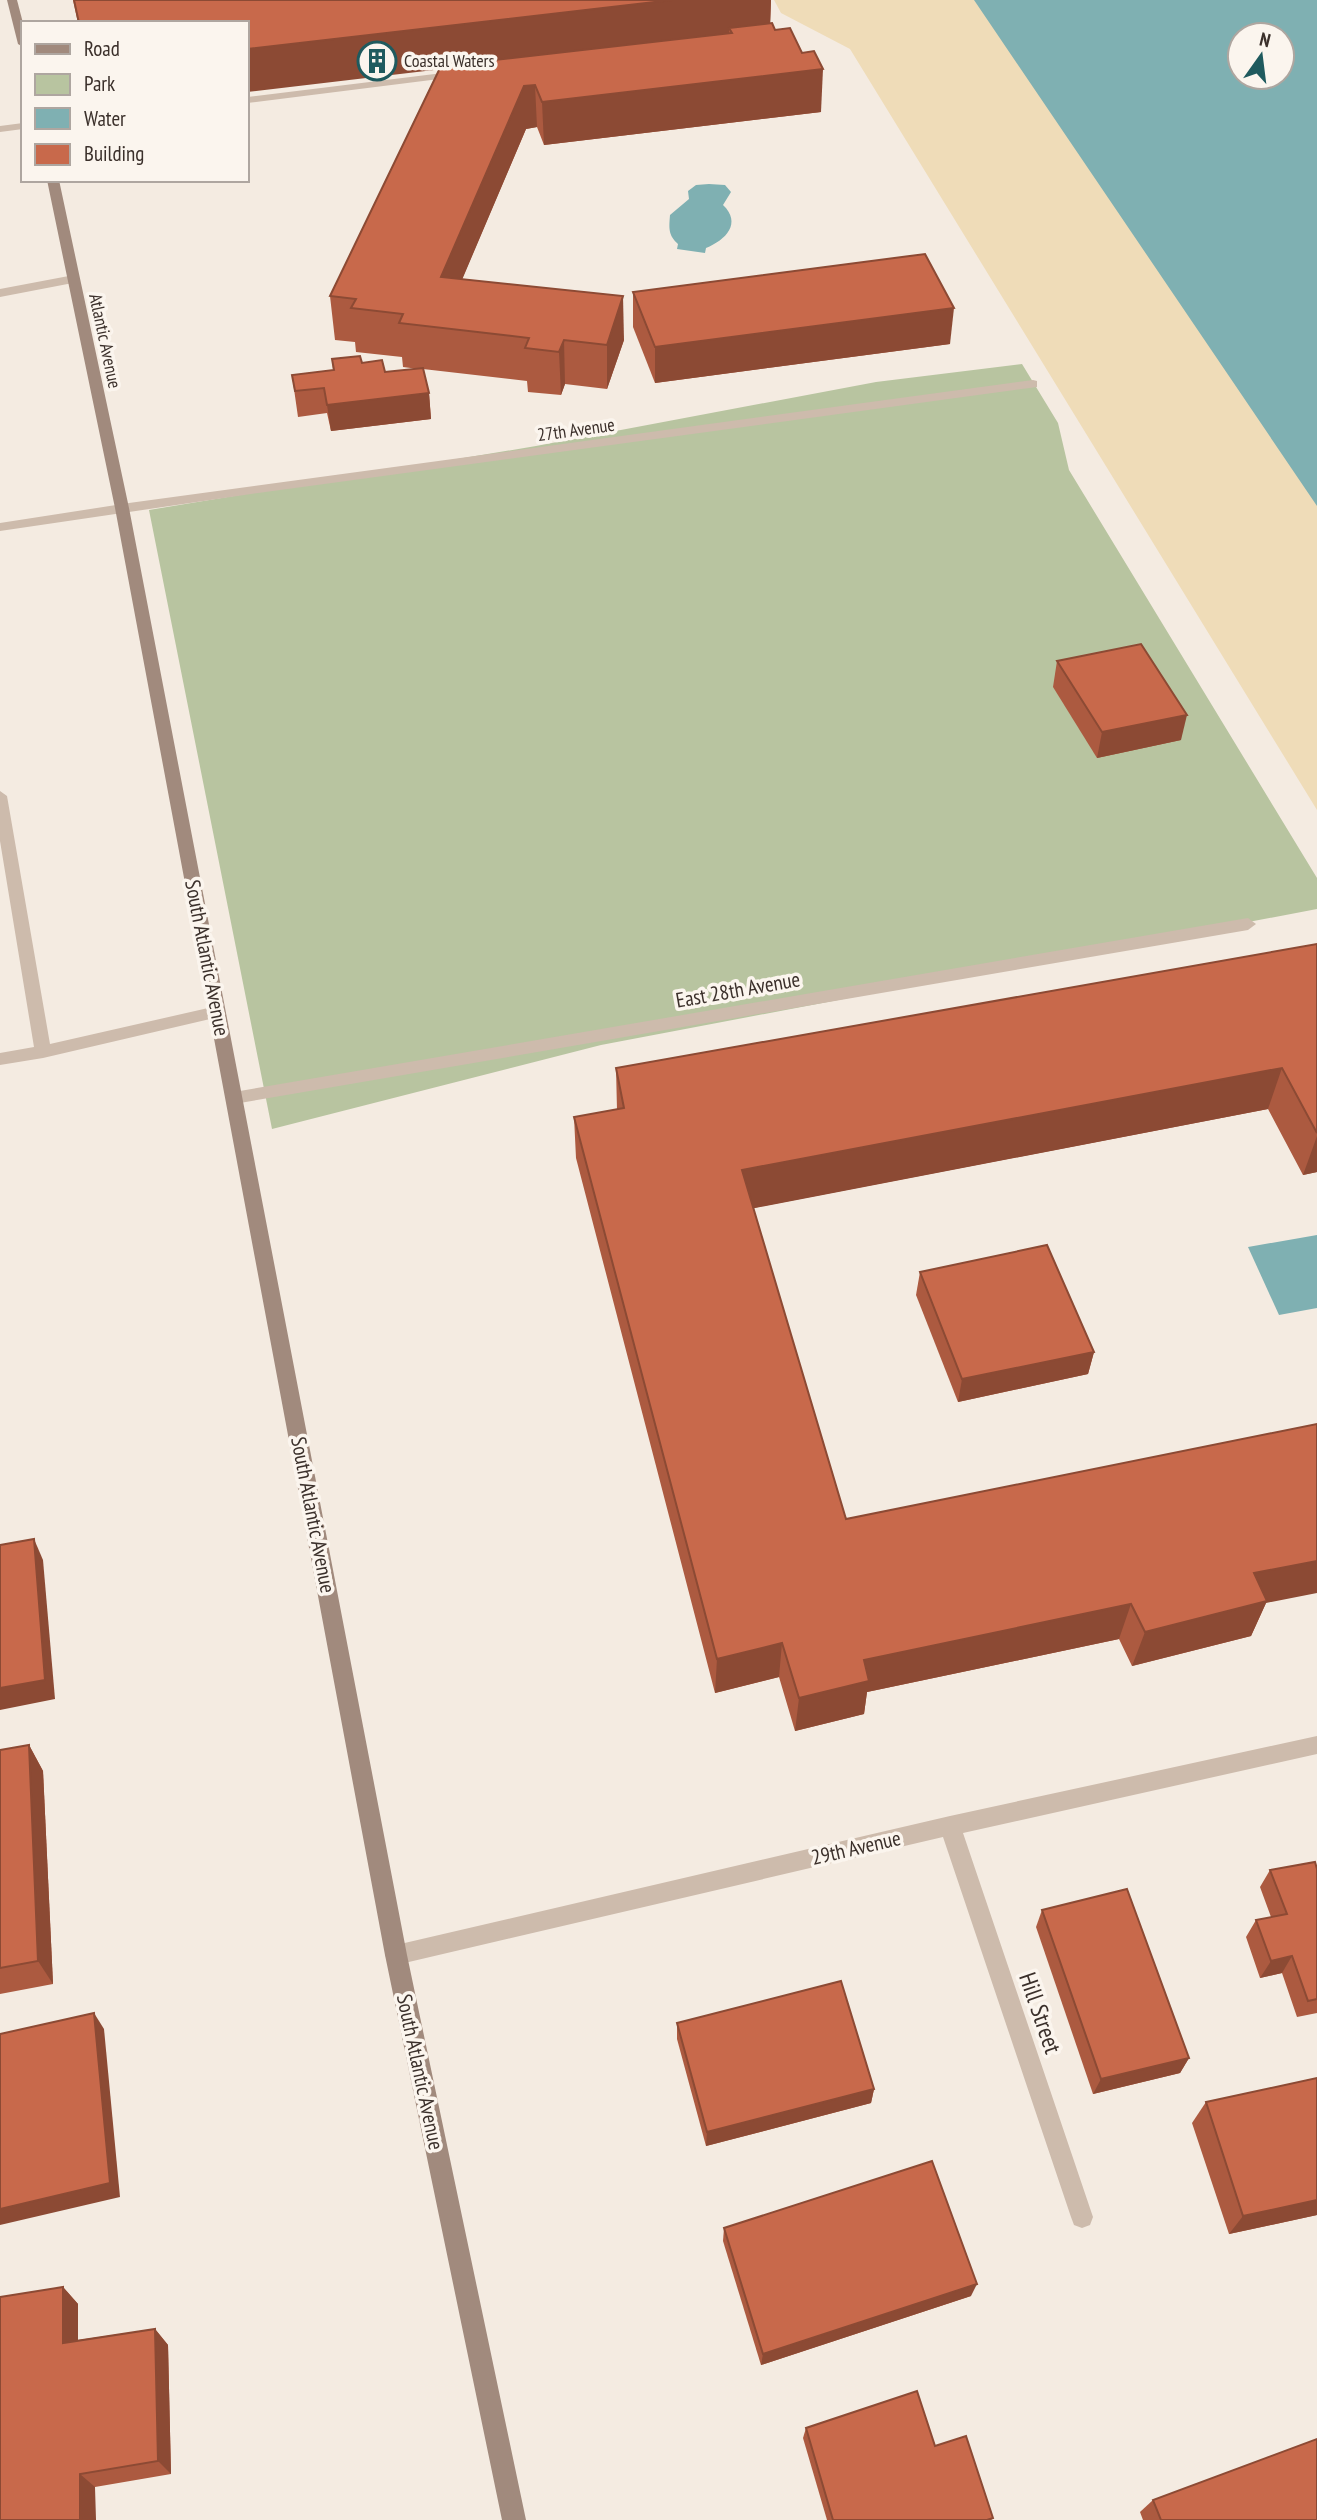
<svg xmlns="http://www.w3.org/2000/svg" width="1317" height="2520" viewBox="0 0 1317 2520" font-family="'PT Sans Narrow',sans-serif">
<rect width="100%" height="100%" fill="#f4ebe1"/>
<polygon fill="#b8c4a0" points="1022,364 1058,423 1069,470 1317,878 1317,909 601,1045 272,1129 149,510 536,446 876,382"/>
<path fill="#efdcb8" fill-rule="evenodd" d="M774 0H1317V810L850 49 781 13ZM1240 35H1282V77H1240Z"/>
<g fill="#7fb0b2" fill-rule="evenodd">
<path d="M974 0H1317V506ZM1282 35V77H1240V35Z"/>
<path d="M709 184 725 185 731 192 723 205C742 223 726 240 706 248L705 253 677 249 678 244C668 235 669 228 670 215L689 199 688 191 696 185Z"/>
<polygon points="1317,1235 1317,1308 1279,1315 1248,1247"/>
</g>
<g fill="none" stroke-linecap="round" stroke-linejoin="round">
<g fill="#cdbbac" fill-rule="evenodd">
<polygon points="74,275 80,279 78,282 0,297 0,289"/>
<polygon points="0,791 7,796 50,1044 217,1006 223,1008 225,1012 223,1016 43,1058 0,1065 0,1053 34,1047 0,841"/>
</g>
<g fill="#cdbbac" fill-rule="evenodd">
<polygon points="459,71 465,74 463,76 247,103 247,97"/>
<polygon points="23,123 23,129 0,132 0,126"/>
<polygon points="1033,380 1037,381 1037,387 258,493 0,531 0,523 129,503"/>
<polygon points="1248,918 1256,924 1248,930 234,1104 226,1098 234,1092"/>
<polygon points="1317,1736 1317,1754 963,1833 1093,2217 1090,2225 1082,2228 1074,2225 1071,2217 943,1837 396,1965 388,1962 385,1955 388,1948 396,1945 950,1816"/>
</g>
<g fill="#a18a7d" fill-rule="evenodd">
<polygon points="7,0 17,0 23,23 23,47 18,44"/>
<polygon points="47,180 59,180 129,508 407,1955 526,2520 502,2520 385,1955 115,508"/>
</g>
</g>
<g fill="#ac5a40">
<polygon points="73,0 771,0 770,23 821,112 544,145 537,127 526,129 462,279 624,340 607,389 565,384 561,395 528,392 527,381 423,369 429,393 431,419 331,431 327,413 298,417 292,375 333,370 332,359 362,363 385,372 418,369 403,367 402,357 356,352 355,342 335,340 330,296 439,69 247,23 78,23"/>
<polygon points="633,292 950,344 655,383 633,327"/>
<polygon points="1057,661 1181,740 1097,758 1053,687"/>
<polygon points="1317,944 1317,1172 1303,1175 1268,1109 753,1208 846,1519 1266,1603 1251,1636 1132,1666 1119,1639 867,1692 864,1714 795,1731 779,1677 715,1693 576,1158 574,1117 617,1110 616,1068"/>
<polygon points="920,1272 1094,1352 1088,1374 958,1402 916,1295"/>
<polygon points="29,1745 43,1771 53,1984 0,1994 0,1750"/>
<polygon points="1317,1869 1317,2013 1297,2017 1282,1973 1260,1978 1246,1937 1256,1920 1271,1917 1260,1887 1270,1870"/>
<polygon points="1042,1910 1189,2058 1180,2073 1093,2094 1036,1927"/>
<polygon points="677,2023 874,2089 871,2103 706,2146 677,2039"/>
<polygon points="1317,2078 1317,2215 1229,2234 1192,2123 1206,2102"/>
<polygon points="724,2228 971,2296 761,2365 723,2241"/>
<polygon points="63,2287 78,2304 78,2340 155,2329 168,2345 171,2474 95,2487 0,2520"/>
<polygon points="806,2428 935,2446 992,2520 827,2520 803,2438"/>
<polygon points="1153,2500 1317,2520 1143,2520 1140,2512"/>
</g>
<g fill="#8c4a34">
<polygon points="672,0 771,0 770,31 729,28 729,35 247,92 247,49"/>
<polygon points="823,69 821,112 544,145 542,102"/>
<polygon points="535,85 537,127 526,129 445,320 441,277 524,86"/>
<polygon points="623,296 624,340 607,389 607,345"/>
<polygon points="954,308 950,344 655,383 655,347"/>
<polygon points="564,340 565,384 561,395 559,352"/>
<polygon points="429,393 431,419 331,431 327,405"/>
<polygon points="1187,715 1181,740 1097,758 1102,732"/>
<polygon points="1282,1068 1268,1109 740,1211 742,1170"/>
<polygon points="1317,1136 1317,1172 1303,1175"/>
<polygon points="1094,1352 1088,1374 958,1402 962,1379"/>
<polygon points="34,1539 43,1560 55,1699 0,1710 0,1688"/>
<polygon points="1317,1561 1317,1593 1266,1603 1251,1636 1132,1666 1145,1632 1254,1573"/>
<polygon points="1131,1604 1119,1639 867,1692 864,1714 795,1731 799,1698 864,1660"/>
<polygon points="782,1643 779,1677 715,1693 717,1659"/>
<polygon points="29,1745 43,1771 53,1984 38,1961"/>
<polygon points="1292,1956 1282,1973 1260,1978 1271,1961"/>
<polygon points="94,2013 104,2029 120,2197 0,2225 0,2209"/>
<polygon points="1189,2058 1180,2073 1093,2094 1101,2079"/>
<polygon points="874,2089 871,2103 706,2146 707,2132"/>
<polygon points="1317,2200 1317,2215 1229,2234 1243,2216"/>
<polygon points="977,2284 971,2296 761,2365 763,2354"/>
<polygon points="63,2287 78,2304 78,2358 63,2343"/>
<polygon points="155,2329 168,2345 171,2474 158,2461"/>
<polygon points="80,2474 95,2487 96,2520 80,2520"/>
</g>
<g fill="#c8694b" stroke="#8c4a34" stroke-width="2">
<polygon points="74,0 672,0 247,49 247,23 79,23"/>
<polygon points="772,23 775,30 790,28 802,53 814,51 823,69 542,102 535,85 524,86 441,277 623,296 607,345 564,340 559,352 525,348 529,338 399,323 403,314 351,308 356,299 330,296 441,66 732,33 729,28"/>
<polygon points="925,254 954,308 655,347 633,292"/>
<polygon points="360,356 362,363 382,360 385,372 423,368 429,393 327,405 324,388 295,391 292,375 334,370 332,359"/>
<polygon points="1141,644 1187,715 1102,732 1057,661"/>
<polygon points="1317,944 1317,1133 1282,1068 742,1170 846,1519 1317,1424 1317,1561 1254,1573 1267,1601 1145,1632 1131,1604 864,1660 869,1681 799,1698 782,1643 717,1659 574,1117 624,1108 616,1068"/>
<polygon points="1047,1245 1094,1352 962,1379 920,1272"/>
<polygon points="34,1539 45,1680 0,1688 0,1545"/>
<polygon points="29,1745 38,1961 0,1968 0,1750"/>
<polygon points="1315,1862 1317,1869 1317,1999 1308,2001 1292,1956 1271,1961 1256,1920 1287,1914 1270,1870"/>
<polygon points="1127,1889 1189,2058 1101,2079 1042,1910"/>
<polygon points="841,1981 874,2089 707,2132 677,2023"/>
<polygon points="94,2013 110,2183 0,2209 0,2034"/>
<polygon points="1317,2078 1317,2200 1243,2216 1206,2102"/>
<polygon points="932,2161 977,2284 763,2354 724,2228"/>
<polygon points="63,2287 63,2343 155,2329 158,2461 80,2474 80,2520 0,2520 0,2297"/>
<polygon points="917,2391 935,2446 966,2436 993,2518 987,2520 833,2520 806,2428"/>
<polygon points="1317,2439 1317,2520 1161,2520 1153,2500"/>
</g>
<defs>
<symbol id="building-ring" viewBox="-11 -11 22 22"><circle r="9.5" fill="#fbf5ee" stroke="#1f5a5e" stroke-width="1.5"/><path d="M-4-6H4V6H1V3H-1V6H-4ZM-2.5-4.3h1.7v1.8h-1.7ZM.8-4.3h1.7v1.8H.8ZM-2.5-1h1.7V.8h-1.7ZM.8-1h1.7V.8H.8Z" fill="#1f5a5e"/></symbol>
</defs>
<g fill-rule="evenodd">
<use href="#building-ring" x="355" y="39" width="44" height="44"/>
</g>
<g text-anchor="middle" stroke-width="7" stroke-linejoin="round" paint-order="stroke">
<g font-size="18" fill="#3b302b" stroke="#fbf5ee" text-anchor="start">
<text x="404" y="67">Coastal Waters</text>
</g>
<g font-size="18" fill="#3b302b" stroke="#fbf5ee">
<text transform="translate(105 341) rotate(78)" y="6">Atlantic Avenue</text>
<text transform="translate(576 430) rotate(-8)" y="6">27th Avenue</text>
</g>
<g font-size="21" fill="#3b302b" stroke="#fbf5ee">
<text transform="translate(207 958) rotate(79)" y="7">South Atlantic Avenue</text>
<text transform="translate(738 990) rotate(-10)" y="7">East 28th Avenue</text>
<text transform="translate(313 1515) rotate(79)" y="7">South Atlantic Avenue</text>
<text transform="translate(856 1848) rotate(-13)" y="7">29th Avenue</text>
<text transform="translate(420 2072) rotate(78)" y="7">South Atlantic Avenue</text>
</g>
<g font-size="24" fill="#3b302b" stroke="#fbf5ee">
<text transform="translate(1040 2013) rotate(71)" y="8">Hill Street</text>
</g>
</g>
<rect x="21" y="21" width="228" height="161" fill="#fbf5ee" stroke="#aea6a0" stroke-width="2"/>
<rect x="35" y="44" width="35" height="10" fill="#a18a7d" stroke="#aea6a0" stroke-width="2"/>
<text x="84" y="56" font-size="21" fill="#3b302b">Road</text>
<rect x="35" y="74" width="35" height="21" fill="#b8c4a0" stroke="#aea6a0" stroke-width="2"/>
<text x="84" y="91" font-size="21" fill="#3b302b">Park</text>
<rect x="35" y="108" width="35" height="21" fill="#7fb0b2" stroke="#aea6a0" stroke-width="2"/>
<text x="84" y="126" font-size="21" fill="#3b302b">Water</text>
<rect x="35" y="144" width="35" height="21" fill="#c8694b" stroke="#aea6a0" stroke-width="2"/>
<text x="84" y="161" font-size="21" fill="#3b302b">Building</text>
<g transform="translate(1261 56) rotate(14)"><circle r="33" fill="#fbf5ee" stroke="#aea6a0" stroke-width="2"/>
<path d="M0-5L12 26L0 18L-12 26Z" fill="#1f5a5e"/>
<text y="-10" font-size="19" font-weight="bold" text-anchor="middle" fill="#3b302b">N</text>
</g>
</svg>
